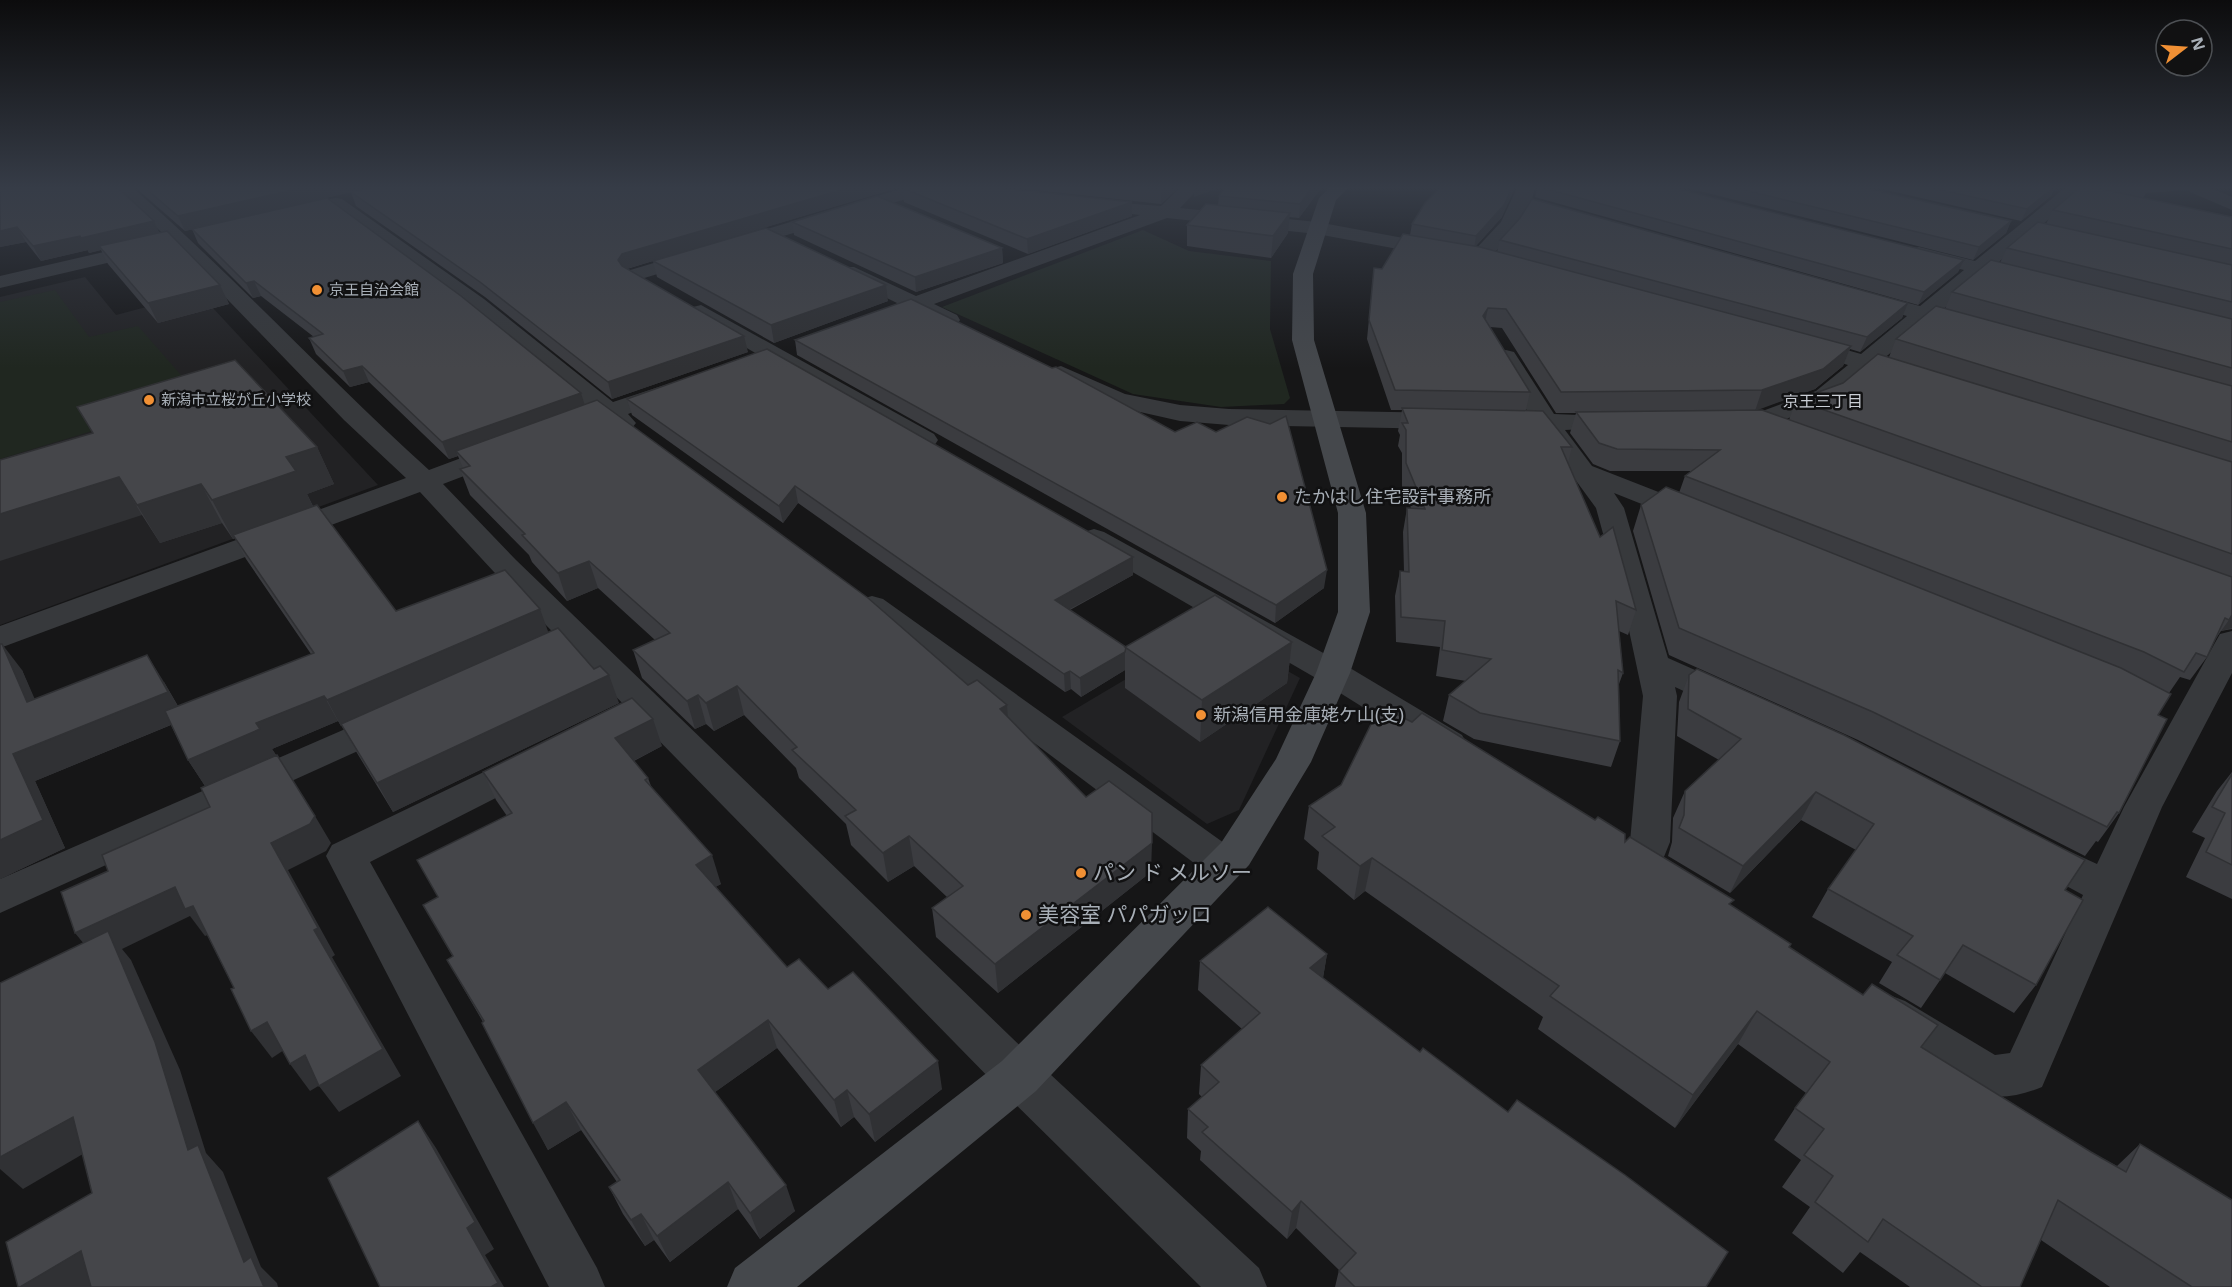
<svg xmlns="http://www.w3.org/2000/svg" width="2232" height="1287" viewBox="0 0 2232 1287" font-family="'Noto Sans','Noto Sans JP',sans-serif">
<rect width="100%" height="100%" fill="#161617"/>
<g fill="#222224">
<polygon points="85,277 116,315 199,293 378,485 0,625 0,297"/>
<polygon points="1212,628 1300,678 1239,810 1207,824 1062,717"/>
</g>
<g fill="#202720">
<polygon points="1143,230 1189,251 1271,261 1270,329 1290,398 1284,404 1221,407 1133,394 942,307"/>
<polygon points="55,290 89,337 138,326 201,398 0,459 0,302"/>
</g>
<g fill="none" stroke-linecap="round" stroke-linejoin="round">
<g fill="#37393c" fill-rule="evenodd">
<path d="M114 188H133C236 278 328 379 429 470L496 445 505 443 514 445 518 451 514 457 443 484 516 560 1036 1061 1259 1268 1267 1287H1201L1002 1091 494 572 420 492 0 648V626L406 478 344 420 174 244Z"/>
<polygon points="904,188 932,188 929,192 641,279 627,279 624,275 627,271"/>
<path d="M1180 188H1199L1180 208 1317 222 1441 245 1448 247 1451 251 1448 255 1441 257 1317 234 1167 218 934 304 957 315 960 320 957 325C939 329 931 315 915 312 909 311 903 314 896 313L893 308 897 303 840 275 837 271 840 267H854L916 296 1140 215 1082 208 1079 204 1082 200 1161 206Z"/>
<polygon points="1517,188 1535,188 1532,199 1580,212 1582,216 1573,222 1528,209 1509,238 1486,261 1472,261 1469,257 1472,253 1501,222"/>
<polygon points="2065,188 2085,188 1994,266 2033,276 2036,280 2033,284 2026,286 1983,275 1940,312 1977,322 1980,327 1977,332 1969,334 1928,322 1882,360 1919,371 1922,376 1919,381 1910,383 1869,372 1834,401 1767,426 1758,429 1749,426 1745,421 1749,416 1816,391 1848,365 1796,350 1792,345 1796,340 1804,338 1861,354 1907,316 1855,302 1852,297 1855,292 1863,291 1920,306 1964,270 1912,257 1909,253 1912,249 1919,247 1975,261"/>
<polygon points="2187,188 2211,188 2232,197 2232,210 2190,192"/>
<path d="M336 198 342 199 484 299 613 402 671 383 680 385 683 390 680 395 628 414 636 423 632 428C621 431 615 429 606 422L570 434 561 431 557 426 561 421 591 410 468 309 330 207 327 203 330 199Z"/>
<polygon points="147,242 154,244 157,248 154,252 0,288 0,276"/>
<polygon points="701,305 934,434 938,440 934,446 925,448 916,446 693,317 690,312 693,307"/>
<polygon points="1506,350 1514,352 1554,414 1626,417 1630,422 1626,427 1565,430 1592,466 1702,509 1706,515 1702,521 1692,524 1614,493 1624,508 1668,658 1740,690 1745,698 1740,706 1728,710 1716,706 1675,687 1677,696 1670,842 1657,874 1643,878 1629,874 1623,863 1630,842 1643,696 1627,621 1596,508 1539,430 1500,427 1496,422 1500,417 1529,414 1494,357 1498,352"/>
<polygon points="1061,366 1125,394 1180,405 1229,409 1446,413 1455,416 1459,421 1455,426 1446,429 1229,425 1180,421 1109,405 1053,378 1049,373 1053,368"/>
<polygon points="1094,529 1104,532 1345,665 1462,735 1467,744 1462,753 1449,757 1436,753 1321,681 1084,544 1079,538 1084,532"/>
<polygon points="872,596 883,599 1238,853 1244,864 1238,875 1224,880 1210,875 861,613 856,606 861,599"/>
<path d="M2232 631V673L2162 807 2042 1087C2019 1096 1996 1101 1973 1092L1873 1029 1866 1015 1873 1001 1889 995 1905 1001 1995 1055 2010 1053 2083 895 2024 863 2018 852 2024 841 2038 837 2097 864 2124 807 2216 641 2220 634Z"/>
<polygon points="389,710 402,713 407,722 402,731 0,913 0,879"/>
<polygon points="530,752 543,756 549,765 543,774 370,862 597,1268 605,1287 549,1287 326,856 332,845 517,756"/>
</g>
<polygon fill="#45484c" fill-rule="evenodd" points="1329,188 1348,188 1336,200 1313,274 1314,340 1366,513 1370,612 1350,673 1311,762 1249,865 1036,1091 797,1287 727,1287 735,1268 1002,1061 1221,843 1276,759 1316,673 1338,612 1338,513 1292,340 1293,274 1319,198"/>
</g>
<g fill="#3b3c40">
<polygon points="0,188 160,232 220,285 229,304 158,323 108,264 101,250 89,253 88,250 41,261 26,242 0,247"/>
<polygon points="136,188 368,188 185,231"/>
<polygon points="369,188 897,188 679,253 888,301 774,343 657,277 653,261 627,269 748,352 612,399 485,297 356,206 351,192"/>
<polygon points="902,188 1132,202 1132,216 1028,254 904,202"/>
<polygon points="1017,188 1178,188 1161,204"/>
<polygon points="1225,188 1321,188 1299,218 1289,217 1288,233 1271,258 1187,246 1187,225 1218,205 1219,196"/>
<polygon points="1537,188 1674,188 1964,260 1958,272 1918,305 1535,197"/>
<polygon points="1688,188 1864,188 2011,221 2006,233 1973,260"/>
<polygon points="1878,188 2055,188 2051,196 2021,221"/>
<polygon points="2079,188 2187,188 2186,190 2146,193 2143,198 2232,217 2232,629 2221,631 2215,640 2207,657 2190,680 2180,677 2169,693 2158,715 2119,813 2098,842 2096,841 2085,856 1858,740 1669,655 1633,531 1641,505 1679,493 1685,476 1691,471 1610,471 1593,464 1570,433 1576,413 1556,413 1502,328 1490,327 1530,392 1526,410 1572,447 1568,463 1600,537 1636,610 1628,635 1619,631 1623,673 1619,684 1620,741 1611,767 1474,739 1443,721 1449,695 1466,681 1436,676 1440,647 1396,642 1395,596 1400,571 1404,572 1403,532 1407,508 1411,508 1402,486 1402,453 1398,446 1400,435 1398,431 1402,410 1391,410 1367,339 1374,268 1382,269 1410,235 1412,224 1502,217 1475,247 1497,252 1500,240 1908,303 1902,318 1860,352 1850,349 1843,366 1815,389 1755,410 1789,420 1796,400 1843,383 1889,357 1896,339 1945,309 1952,292 2000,263 2007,248 2046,224 2053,210"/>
<polygon points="792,222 1002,248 1003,263 916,292 794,235"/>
<polygon points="192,229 584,405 968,685 1008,718 1151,872 998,993 936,937 932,908 947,897 914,866 888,882 851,845 846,824 799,778 796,768 744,715 714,731 706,724 695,729 642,678 633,650 655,640 598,588 567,601 532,562 529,555 470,495 460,469 463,468 458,456 449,459 369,382 350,387 316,354 309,338 314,337 261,296 253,298 198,243"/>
<polygon points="795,340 1324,588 1275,623 797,355"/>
<polygon points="627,399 1133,557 1133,575 1070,610 1126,647 1292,642 1287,683 1200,742 1125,688 1125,670 1081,697 1071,689 1065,692 798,503 783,523 632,415"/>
<polygon points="317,447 334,484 307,494 313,506 396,611 549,632 619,703 393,812 357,753 342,726 341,726 338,721 272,749 276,755 205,786 188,760 171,725 35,781 65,848 0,879 22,670 34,699 164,682 178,706 311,654 246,559 235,538 233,539 222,523 160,543 142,515 0,460"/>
<polygon points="1689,675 2065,890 2036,985 2014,1013 1945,973 1921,1008 1879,983 1892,962 1812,917 1828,889 1856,850 1801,820 1730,893 1668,856 1672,842 1673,818 1685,791 1719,760 1677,736 1679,702"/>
<polygon points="662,746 634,761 648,778 651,786 721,884 715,887 787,967 828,989 942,1089 875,1142 854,1117 841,1127 777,1048 715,1092 795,1211 760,1239 738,1209 670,1262 654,1240 645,1246 623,1214 609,1187 617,1182 581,1130 548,1150 483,1022 447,960 453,957 423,905 438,897 417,860 507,816 496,800 483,772"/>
<polygon points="2232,772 2232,899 2186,877 2205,838 2192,832 2217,791"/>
<polygon points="1309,806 1625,842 1731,906 1789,948 1863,995 1938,1025 1922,1047 2091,1152 2117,1166 2140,1144 2232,1287 2110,1287 2041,1240 2020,1287 1910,1287 1860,1252 1843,1273 1792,1233 1810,1207 1782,1187 1801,1160 1774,1140 1795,1108 1806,1093 1738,1044 1675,1128 1538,1029 1543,1017 1365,891 1354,900 1317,869 1319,852 1304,839"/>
<polygon points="1327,954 1323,978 1706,1287 1335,1287 1339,1270 1296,1228 1287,1239 1200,1160 1201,1151 1187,1138 1188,1109 1202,1097 1199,1094 1201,1065 1242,1029 1198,990 1200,961"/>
</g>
<g fill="#303134">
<polygon points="302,188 368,188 185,231 178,216"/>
<polygon points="848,188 897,188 626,269 622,275 618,260 622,254"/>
<polygon points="1163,188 1178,188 1161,204 1161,190"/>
<polygon points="1194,188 1219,188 1194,197"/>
<polygon points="1312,188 1321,188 1299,218 1300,204"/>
<polygon points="1512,188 1515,188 1502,217 1474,248 1476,236"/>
<polygon points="2053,188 2055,188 2051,196 2021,221 2027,209"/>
<polygon points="1132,202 1132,216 1028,254 1027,239"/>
<polygon points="1290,213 1288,233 1271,258 1273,236"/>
<polygon points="154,221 161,236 99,246 101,250 89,253 81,238"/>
<polygon points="2011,221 2006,233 1973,260 1979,247"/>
<polygon points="17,227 26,242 0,247 0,231"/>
<polygon points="80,236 88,250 41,261 33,246"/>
<polygon points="1002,248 1003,263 916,292 915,277"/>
<polygon points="1964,260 1958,272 1918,305 1924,292"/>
<polygon points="254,281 261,296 253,298 246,283"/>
<polygon points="220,285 229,304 158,323 148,303"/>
<polygon points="886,285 888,301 774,343 771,325"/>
<polygon points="1908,303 1902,318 1860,352 1867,337"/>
<polygon points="1488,308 1484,327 1483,316"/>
<polygon points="744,336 748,352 612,399 608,382"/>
<polygon points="1851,346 1843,366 1815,389 1755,411 1762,390"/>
<polygon points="362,366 369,382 350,387 343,371"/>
<polygon points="581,393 586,409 456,451 458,456 449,459 442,442"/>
<polygon points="317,447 334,484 307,494 314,509 233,539 212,500 286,457"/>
<polygon points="119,477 142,515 0,561 0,514"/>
<polygon points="201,484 222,523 160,543 137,505"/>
<polygon points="795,486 798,503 783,523 779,506"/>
<polygon points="1133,557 1133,575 1055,617 1055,600"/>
<polygon points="589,561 598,588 567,601 558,573"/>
<polygon points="1327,570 1324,588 1275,623 1276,605"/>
<polygon points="540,609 549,634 341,726 327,700"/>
<polygon points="2232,615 2232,628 2221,631 2229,620"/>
<polygon points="1292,642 1287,683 1200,742 1202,700"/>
<polygon points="2,644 22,670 48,729 27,702"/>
<polygon points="1125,652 1125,670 1081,697 1080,678"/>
<polygon points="147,655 164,682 185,719 35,781 65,848 0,879 0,840 13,754"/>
<polygon points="1070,671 1071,689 1065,692 1064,674"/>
<polygon points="609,675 619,703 393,812 377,783"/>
<polygon points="737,686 744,715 714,731 706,703"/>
<polygon points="698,695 706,724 695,729 687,701"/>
<polygon points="324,696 338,721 272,749 276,755 205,786 188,760 256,723"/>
<polygon points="1007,705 1009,734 1000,709"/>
<polygon points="653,719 662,746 625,765 615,738"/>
<polygon points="1816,792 1801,820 1730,893 1743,866"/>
<polygon points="315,816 331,843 326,851 288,870 335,955 332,957 401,1076 339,1112 319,1086 271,843"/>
<polygon points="909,836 914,866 888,882 883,853"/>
<polygon points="1152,843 1151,872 998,993 995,964"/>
<polygon points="712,855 721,884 705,893 696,865"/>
<polygon points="1372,858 1365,891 1354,900 1360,866"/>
<polygon points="175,887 193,906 213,933 205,936 190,916 122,949 131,960 180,1070 206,1153 223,1172 261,1267 277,1283 278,1287 264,1287 244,1262 188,1150 98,961 75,933"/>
<polygon points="1327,954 1322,983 1310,968"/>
<polygon points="1757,1011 1738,1044 1675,1128 1693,1095"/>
<polygon points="768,1020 777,1048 708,1097 698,1070"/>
<polygon points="267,1022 287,1048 272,1058 251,1031"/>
<polygon points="305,1055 325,1082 310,1091 290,1064"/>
<polygon points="938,1061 942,1089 875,1142 869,1114"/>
<polygon points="847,1090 854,1117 841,1127 834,1100"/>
<polygon points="566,1102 581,1130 548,1150 533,1123"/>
<polygon points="73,1117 100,1144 23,1189 0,1169 0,1157"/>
<polygon points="418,1121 436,1148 494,1249 485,1255 504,1287 491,1287 467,1228"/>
<polygon points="728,1182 738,1209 670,1262 657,1236"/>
<polygon points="786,1185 795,1211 760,1239 750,1213"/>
<polygon points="1301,1201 1296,1228 1287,1239 1292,1212"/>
<polygon points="641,1214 654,1240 645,1246 631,1220"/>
<polygon points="81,1251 94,1287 20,1287"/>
</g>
<g fill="#45464a" stroke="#303134" stroke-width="1.5">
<polygon points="0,188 118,188 154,221 81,238 80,236 33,246 17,227 0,231"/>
<polygon points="145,188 302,188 178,216"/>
<polygon points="369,188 848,188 622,254 618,260 622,266 744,336 608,382 480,282 351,192"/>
<polygon points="902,188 1002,188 1132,202 1027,239"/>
<polygon points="1145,188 1163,188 1161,190"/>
<polygon points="1225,188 1312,188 1300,204 1219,196"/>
<polygon points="1440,188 1512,188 1504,205 1476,236 1412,224 1425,203"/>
<polygon points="1543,188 1674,188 1964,260 1924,292"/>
<polygon points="1736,188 1864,188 2011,221 1979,247"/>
<polygon points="1932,188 2053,188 2027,209"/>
<polygon points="2079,188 2097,188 2232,217 2232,249 2053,210"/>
<polygon points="877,196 1002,248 915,277 792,222"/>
<polygon points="327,198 461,296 581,393 442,442 362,366 343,371 309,338 323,334 254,281 246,283 192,229"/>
<polygon points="1532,199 1908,303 1867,337 1500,240 1520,218"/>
<polygon points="1206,204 1290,213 1273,236 1187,225"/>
<polygon points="2038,222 2232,265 2232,302 2007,248"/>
<polygon points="766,228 886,285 771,325 653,261"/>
<polygon points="167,231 220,285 148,303 99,246"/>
<polygon points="1403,234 1480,247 1851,346 1823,369 1762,390 1561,392 1506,309 1488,308 1483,316 1530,392 1395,390 1369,320 1374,268 1382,269"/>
<polygon points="1991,260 2232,319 2232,368 1952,292"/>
<polygon points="911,299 1052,368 1056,367 1175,432 1197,422 1216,432 1247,417 1270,424 1286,416 1327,570 1276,605 795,340"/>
<polygon points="1936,306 2232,386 2232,442 1896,339"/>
<polygon points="767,349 1133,557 1055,600 1126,647 1125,652 1080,678 1070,671 1064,674 795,486 779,506 627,399"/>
<polygon points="1878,354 2232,462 2232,554 1796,400 1843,383"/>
<polygon points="235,360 317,447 286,457 296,471 212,500 201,484 137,505 119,477 0,514 0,460 93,433 77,407"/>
<polygon points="597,400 868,598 968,685 977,680 1007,705 1000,709 1086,797 1109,781 1152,813 1152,843 995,964 932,908 963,886 909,836 883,853 845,816 856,810 792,750 797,747 737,686 706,703 698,695 687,701 633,650 670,633 589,561 558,573 522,535 525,534 460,469 470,466 456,451"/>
<polygon points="1402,408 1543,411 1572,447 1561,447 1600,537 1613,527 1636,610 1616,601 1623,673 1618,670 1620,741 1480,713 1449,695 1491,659 1442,650 1445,621 1401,617 1400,571 1409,572 1407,508 1425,509 1406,463 1406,430 1402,423 1408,423"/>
<polygon points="1762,410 2232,577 2232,615 2229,620 2225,618 2207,657 2196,653 2184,672 2144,652 1685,476 1720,450 1617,449 1599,443 1576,412"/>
<polygon points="1666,487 2121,668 2171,694 2158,715 2167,719 2119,813 2117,812 2107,827 1873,712 1679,628 1641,505"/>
<polygon points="317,505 396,611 505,570 540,609 327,700 324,696 256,723 260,729 188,760 165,711 314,653 233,535"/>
<polygon points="1215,595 1292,642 1202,700 1125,647"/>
<polygon points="558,628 594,669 600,666 609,675 377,783 341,724"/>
<polygon points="0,644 2,644 27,702 147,655 168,692 13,754 43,820 0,840"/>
<polygon points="1697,669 1844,735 2085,860 2065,890 2083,900 2036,985 1963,945 1940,980 1897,955 1913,936 1828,889 1874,824 1816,792 1743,866 1679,828 1684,815 1685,791 1741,739 1688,709 1689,675"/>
<polygon points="632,698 653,719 615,738 648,778 645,780 712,855 696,865 787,967 799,959 828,989 853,972 938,1061 869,1114 847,1090 834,1100 768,1020 698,1070 786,1185 750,1213 728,1182 657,1236 641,1214 631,1220 609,1187 620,1180 566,1102 533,1123 482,1023 484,1021 447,960 453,956 423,905 438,897 417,860 512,813 483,772"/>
<polygon points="1380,706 1412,722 1422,713 1595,820 1598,817 1625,834 1625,842 1630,837 1734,900 1729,904 1791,944 1789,947 1863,995 1872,984 1938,1025 1921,1047 2091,1152 2126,1172 2140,1144 2232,1200 2232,1287 2192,1287 2058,1200 2020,1287 1982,1287 1883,1219 1868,1242 1815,1202 1833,1176 1804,1155 1824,1129 1795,1108 1830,1062 1757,1011 1693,1095 1550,996 1559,986 1372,858 1360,866 1322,836 1335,827 1309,806 1341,785"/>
<polygon points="277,755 315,816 310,824 271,843 318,928 314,930 383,1049 319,1086 305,1055 290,1064 267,1022 251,1031 231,989 234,988 193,906 185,909 175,887 75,933 61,892 108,871 102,855 210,807 201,788"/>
<polygon points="2232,774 2232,865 2206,852 2225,813 2212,807"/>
<polygon points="1268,907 1327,954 1310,968 1420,1052 1423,1048 1508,1112 1517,1100 1625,1175 1728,1252 1706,1287 1355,1287 1339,1271 1356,1253 1301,1201 1292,1212 1202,1132 1208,1127 1188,1109 1219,1082 1201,1065 1260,1013 1200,961"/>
<polygon points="108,931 155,1042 188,1150 198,1145 244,1262 251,1257 264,1287 91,1287 81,1251 20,1287 18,1287 6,1242 92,1193 73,1117 0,1157 0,983"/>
<polygon points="418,1121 475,1222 467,1228 498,1283 491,1287 380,1287 328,1178"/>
</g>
<linearGradient id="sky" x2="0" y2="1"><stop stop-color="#0c0c0d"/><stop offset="0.51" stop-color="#363c47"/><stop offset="1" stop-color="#363c47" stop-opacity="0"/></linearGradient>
<rect width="2232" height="368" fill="url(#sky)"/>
<g fill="#f19034" stroke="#111112" stroke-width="2">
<circle cx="317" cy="290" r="6"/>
<circle cx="149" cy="400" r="6"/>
<circle cx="1282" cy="497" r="6"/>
<circle cx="1201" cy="715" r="6"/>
<circle cx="1081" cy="873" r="6"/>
<circle cx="1026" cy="915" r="6"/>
</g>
<g text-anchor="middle" stroke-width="5" stroke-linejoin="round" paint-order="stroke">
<g font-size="15" fill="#a8afb7" stroke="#111112" text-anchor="start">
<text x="329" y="295">京王自治会館</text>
<text x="161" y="405">新潟市立桜が丘小学校</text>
</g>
<g font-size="16" fill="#c9cdd4" stroke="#111112">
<text x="1823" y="407">京王三丁目</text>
</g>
<g font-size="18" fill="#a8afb7" stroke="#111112" text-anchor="start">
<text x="1294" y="503">たかはし住宅設計事務所</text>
<text x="1213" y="721">新潟信用金庫姥ケ山(支)</text>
</g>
<g font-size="21" fill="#a8afb7" stroke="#111112" text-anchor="start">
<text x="1093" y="880">パン ド メルソー</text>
<text x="1038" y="922">美容室 パパガッロ</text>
</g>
</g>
<g transform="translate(2184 48) rotate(73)"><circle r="28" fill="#111112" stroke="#4d5054" stroke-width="1.5"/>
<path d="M0-4.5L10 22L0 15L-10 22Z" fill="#f19034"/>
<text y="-9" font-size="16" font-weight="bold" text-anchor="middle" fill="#a8afb7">N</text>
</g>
</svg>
